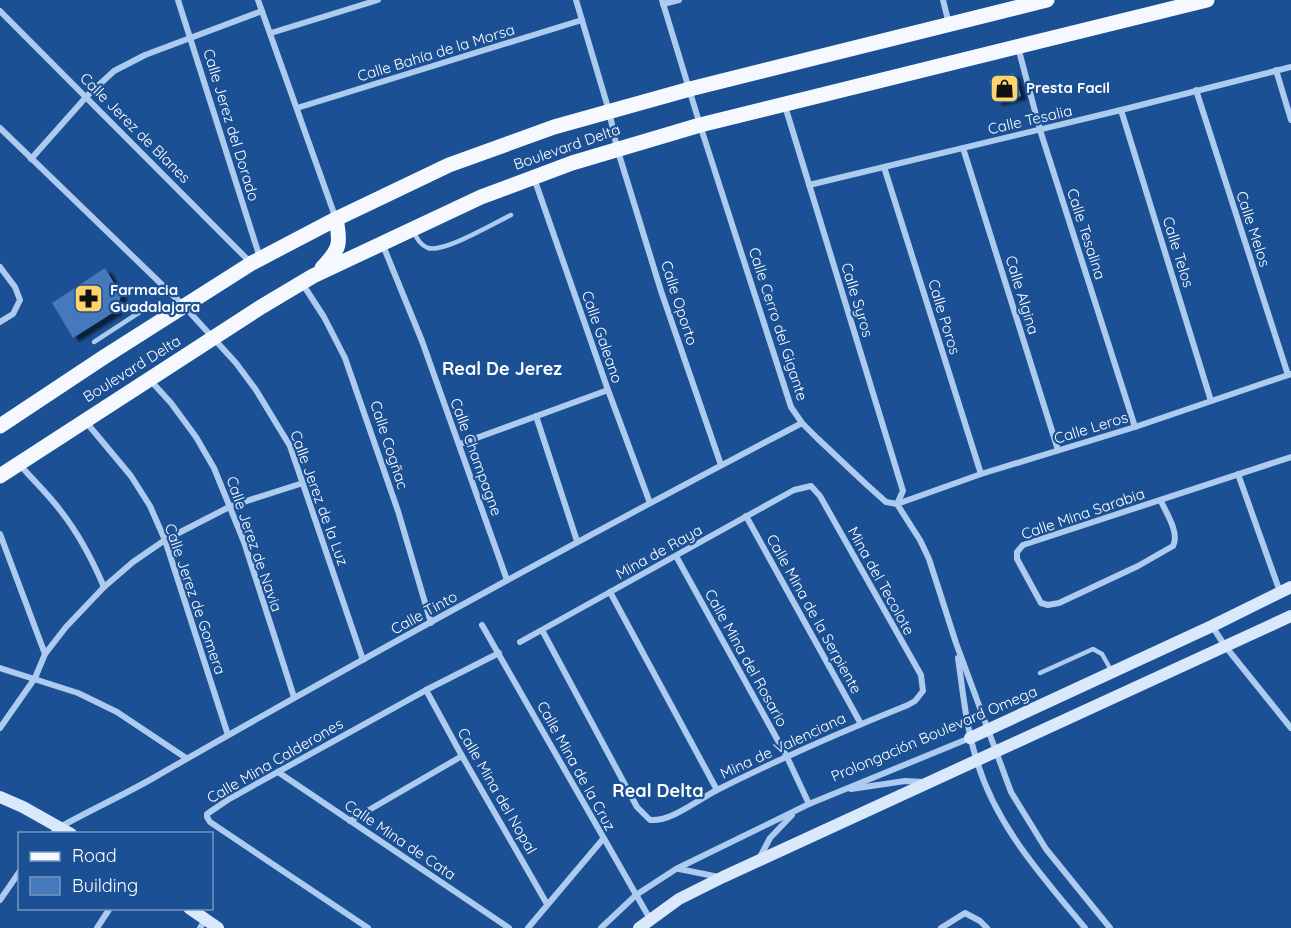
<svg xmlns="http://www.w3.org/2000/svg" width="1291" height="928" viewBox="0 0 1291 928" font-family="Quicksand,sans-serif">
<defs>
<filter id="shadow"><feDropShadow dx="6" dy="4" stdDeviation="1.5" flood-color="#0009"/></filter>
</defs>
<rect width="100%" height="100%" fill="#1b5094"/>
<g fill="#4479bb" filter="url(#shadow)">
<polygon points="1014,73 1021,96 996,102 989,80"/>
<polygon points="105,268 121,295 117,310 73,338 52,303"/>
</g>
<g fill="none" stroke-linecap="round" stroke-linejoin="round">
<g stroke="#accbef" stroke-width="4.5">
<path d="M413 231C417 238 420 245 428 248 444 253 494 223 511 215"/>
<polyline points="94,342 143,310"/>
<polyline points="1040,673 1093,649 1102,654 1111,670"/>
</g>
<g stroke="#accbef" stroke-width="6">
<polyline points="178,0 260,258"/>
<polyline points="258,0 336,219"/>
<polyline points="576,0 609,111 617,148 661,291 721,465"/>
<polyline points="662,0 700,125 791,407 802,423 817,438 867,485 886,502 897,504 920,540 929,559 956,643 1011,792 1046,849 1110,928"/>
<polyline points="943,0 949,24"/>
<polyline points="663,4 679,0"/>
<polyline points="0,11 251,263"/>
<polyline points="271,33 378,0"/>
<polyline points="1018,47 1040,130 1135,427"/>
<polyline points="1276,70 1291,120"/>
<polyline points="1196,90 1288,375"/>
<polyline points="785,106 903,491 897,504"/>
<polyline points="297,108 582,20"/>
<polyline points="1121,110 1211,401"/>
<polyline points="0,128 183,305 236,363 256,390 290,446 363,660"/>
<polyline points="963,148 1058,450"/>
<polyline points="31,159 87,96 114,71 145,55 262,11"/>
<polyline points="884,167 981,474"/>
<polyline points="534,178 608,390 650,503"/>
<polyline points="809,185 1121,110 1291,67"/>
<polyline points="382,243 422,341 507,580"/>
<polyline points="0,267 15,287 20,300 13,314 0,322"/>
<polyline points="302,283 324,317 345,358 398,511 431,623"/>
<polyline points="150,380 171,403 196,437 214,468 244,542 294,697"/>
<polyline points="536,416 577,541"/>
<polyline points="86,422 131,476 150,506 165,540 228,735"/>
<polyline points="460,444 608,390"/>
<path d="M20 465C33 480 48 494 60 510 79 534 92 559 104 587"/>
<polyline points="1238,474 1280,592"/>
<path d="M1161 501C1166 513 1180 533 1173 546L1138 566 1059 603 1048 605 1041 603 1017 559V552L1023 545 1291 457"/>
<polyline points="897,504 981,474 1135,427 1291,374"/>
<polyline points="746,516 861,724"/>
<polyline points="0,534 45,654"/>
<polyline points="676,556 787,757 809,804"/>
<polyline points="610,592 717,790"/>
<polyline points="482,625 650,919"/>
<polyline points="1212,626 1225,646 1291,728"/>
<path d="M520 642 794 490 811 486 820 496 921 675 923 691 915 701 908 705C843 731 779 759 717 790 699 799 671 822 650 820L637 807 542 630"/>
<path d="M958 658C963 692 966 726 976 758 995 825 1042 876 1085 928"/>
<polyline points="0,668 78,693 117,712 186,758"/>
<polyline points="426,690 462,756 547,904"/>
<polyline points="0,728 35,678 45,654 66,627 104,587 133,562 165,540 231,506 303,483"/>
<polyline points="278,772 509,928"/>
<polyline points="851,789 905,781 924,782"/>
<polyline points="350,821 462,756"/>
<path d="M52 834 60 827C89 811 119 797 148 781 364 657 582 538 802 423"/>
<polyline points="759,859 770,838 792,815"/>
<polyline points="679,869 719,877"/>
<polyline points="0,900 20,871"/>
<polyline points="97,928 110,908"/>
<polyline points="200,928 205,920"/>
<polyline points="368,928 210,822 207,817 207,814 229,799 426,690 499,653"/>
<polyline points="528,928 603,839"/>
<polyline points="601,928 636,895 676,869 809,804 970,738"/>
<polyline points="941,928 965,913 980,921 987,928"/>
</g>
<g stroke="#dae8fb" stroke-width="12">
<polyline points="970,738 1212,626 1291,587"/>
<polyline points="0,797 23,807 71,834"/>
<polyline points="189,908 218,928"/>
<polyline points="639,928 679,899 723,877 1291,616"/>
</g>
<g stroke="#f5f9ff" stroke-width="15">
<path d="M322 268C340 249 341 244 336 219"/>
<polyline points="0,426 104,357 252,263 336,219 449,165 554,127 690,89 1047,0"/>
<polyline points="0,476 261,307 313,276 481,197 572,163 700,125 1207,0"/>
</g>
</g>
<defs>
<symbol id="shop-square" viewBox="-11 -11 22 22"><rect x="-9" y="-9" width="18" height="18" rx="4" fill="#ffd46b" stroke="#1b5094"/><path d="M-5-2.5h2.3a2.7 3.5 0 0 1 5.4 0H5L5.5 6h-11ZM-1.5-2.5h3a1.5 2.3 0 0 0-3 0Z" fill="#111"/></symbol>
<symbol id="pharmacy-square" viewBox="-11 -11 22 22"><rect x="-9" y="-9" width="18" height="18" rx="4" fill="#ffd46b" stroke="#1b5094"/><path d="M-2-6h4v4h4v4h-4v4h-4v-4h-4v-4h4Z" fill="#111"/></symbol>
</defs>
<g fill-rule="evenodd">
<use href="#shop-square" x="988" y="72" width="33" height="33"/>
<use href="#pharmacy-square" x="72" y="282" width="33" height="33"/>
</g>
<g text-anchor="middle" stroke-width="4.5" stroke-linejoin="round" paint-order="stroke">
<g font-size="15" fill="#fff" stroke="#1b5094">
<text transform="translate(436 53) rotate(-17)" y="5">Calle Bahía de la Morsa</text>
<text transform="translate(1030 120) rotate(-13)" y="5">Calle Tesalia</text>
<text transform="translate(231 125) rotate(73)" y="5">Calle Jerez del Dorado</text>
<text transform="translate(135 128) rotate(45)" y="5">Calle Jerez de Blanes</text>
<text transform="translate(567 147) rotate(-19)" y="5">Boulevard Delta</text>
<text transform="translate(1253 229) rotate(72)" y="5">Calle Melos</text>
<text transform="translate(1086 234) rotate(72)" y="5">Calle Tesalina</text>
<text transform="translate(1178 252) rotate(73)" y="5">Calle Telos</text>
<text transform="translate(1022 295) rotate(73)" y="5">Calle Algina</text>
<text transform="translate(857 300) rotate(73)" y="5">Calle Syros</text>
<text transform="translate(679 303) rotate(72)" y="5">Calle Oporto</text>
<text transform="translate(944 317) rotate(73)" y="5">Calle Poros</text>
<text transform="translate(778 324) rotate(72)" y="5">Calle Cerro del Gigante</text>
<text transform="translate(602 337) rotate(71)" y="5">Calle Galeano</text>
<text transform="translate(132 369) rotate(-32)" y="5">Boulevard Delta</text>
<text transform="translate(1091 428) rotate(-17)" y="5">Calle Leros</text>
<text transform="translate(389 445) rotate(72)" y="5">Calle Cogñac</text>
<text transform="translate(476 457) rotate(70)" y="5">Calle Champagne</text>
<text transform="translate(319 498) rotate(70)" y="5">Calle Jerez de la Luz</text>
<text transform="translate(1083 514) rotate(-19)" y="5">Calle Mina Sarabia</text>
<text transform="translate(254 544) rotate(71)" y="5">Calle Jerez de Navia</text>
<text transform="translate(659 552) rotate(-29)" y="5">Mina de Raya</text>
<text transform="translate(881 581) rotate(61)" y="5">Mina del Tecolote</text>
<text transform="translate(195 599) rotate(71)" y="5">Calle Jerez de Gomera</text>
<text transform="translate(424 613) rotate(-29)" y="5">Calle Tinto</text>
<text transform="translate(814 614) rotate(61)" y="5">Calle Mina de la Serpiente</text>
<text transform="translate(746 658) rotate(61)" y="5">Calle Mina del Rosario</text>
<text transform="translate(934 734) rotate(-23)" y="5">Prolongación Boulevard Omega</text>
<text transform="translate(783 746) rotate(-25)" y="5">Mina de Valenciana</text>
<text transform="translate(275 761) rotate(-30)" y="5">Calle Mina Calderones</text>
<text transform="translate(576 766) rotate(61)" y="5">Calle Mina de la Cruz</text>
<text transform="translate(497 791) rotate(60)" y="5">Calle Mina del Nopal</text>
<text transform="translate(400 840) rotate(34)" y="5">Calle Mina de Cata</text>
</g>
<g font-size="15" font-weight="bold" fill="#fff" stroke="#1b5094" text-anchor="start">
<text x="1026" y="93">Presta Facil</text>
<text x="110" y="295">Farmacia<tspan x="110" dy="17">Guadalajara</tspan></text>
</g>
<g font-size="18" font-weight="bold" fill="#fff" stroke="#1b5094">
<text x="502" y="375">Real De Jerez</text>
<text x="658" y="797">Real Delta</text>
</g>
</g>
<rect x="18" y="832" width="195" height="78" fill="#1b5094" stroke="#7696bf" stroke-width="1.5"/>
<rect x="30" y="852" width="30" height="9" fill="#f5f9ff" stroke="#7696bf" stroke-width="1.5"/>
<text x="72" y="862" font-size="18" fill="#ffffff">Road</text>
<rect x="30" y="877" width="30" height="18" fill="#4479bb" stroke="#7696bf" stroke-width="1.5"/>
<text x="72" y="892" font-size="18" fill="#ffffff">Building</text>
</svg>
